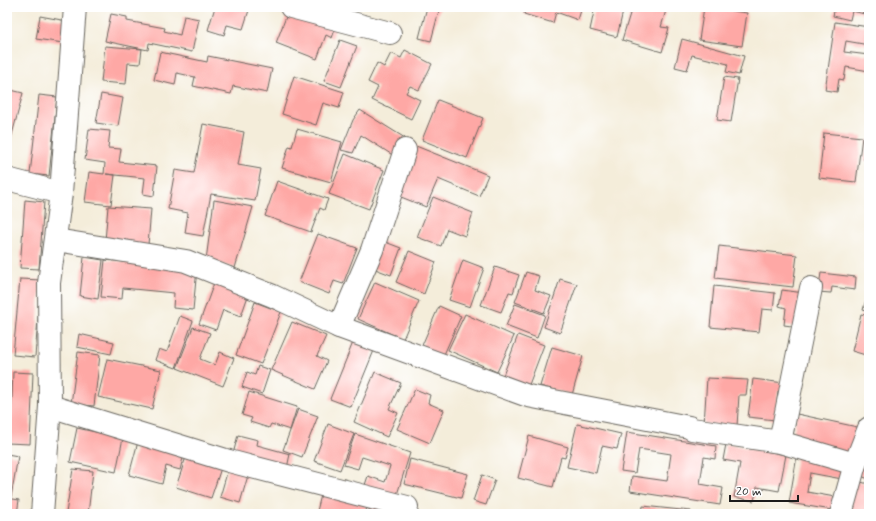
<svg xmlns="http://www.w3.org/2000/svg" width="876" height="521" viewBox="0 0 876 521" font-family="Mynerve,sans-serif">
<rect width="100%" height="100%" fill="#fff"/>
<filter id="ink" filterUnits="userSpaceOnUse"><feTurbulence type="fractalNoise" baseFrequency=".025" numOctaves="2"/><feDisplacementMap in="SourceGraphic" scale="8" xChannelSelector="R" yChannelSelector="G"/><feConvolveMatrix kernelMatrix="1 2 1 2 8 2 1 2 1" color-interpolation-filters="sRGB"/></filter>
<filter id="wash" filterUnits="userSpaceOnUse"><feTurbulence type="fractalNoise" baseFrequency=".012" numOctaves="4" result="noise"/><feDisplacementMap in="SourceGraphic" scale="16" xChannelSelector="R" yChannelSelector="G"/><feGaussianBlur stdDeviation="0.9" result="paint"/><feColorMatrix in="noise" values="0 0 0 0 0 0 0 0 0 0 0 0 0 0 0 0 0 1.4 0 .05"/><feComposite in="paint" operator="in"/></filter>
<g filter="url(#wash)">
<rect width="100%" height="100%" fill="#f4edda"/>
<g id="blocks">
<g fill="#fea8a5">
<polygon points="215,7 250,7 243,29 227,25 224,35 208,30"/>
<polygon points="427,7 440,7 431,41 419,38"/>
<polygon points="526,7 582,7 578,20 556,12 553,23 524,14"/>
<polygon points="595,7 624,7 617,37 590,30"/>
<polygon points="632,7 667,7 661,27 669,28 662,52 622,40"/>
<polygon points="704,7 747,13 742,46 699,40"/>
<polygon points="835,7 869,7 869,15 852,11 850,20 833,16"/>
<polygon points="289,9 336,27 332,38 326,35 317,59 276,43"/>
<polygon points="111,14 127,17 127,21 165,28 164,31 180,35 184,16 199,19 192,52 149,43 148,50 105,41"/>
<polygon points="40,16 67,21 63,43 36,39"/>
<polygon points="835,22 869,27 869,45 846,41 844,52 869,55 869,71 846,67 844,80 839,79 837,92 825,90"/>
<polygon points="682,39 744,56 739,75 726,72 728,64 692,55 687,70 675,67"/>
<polygon points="340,40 357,46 341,87 324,81"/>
<polygon points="105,46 142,49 140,64 128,63 126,84 101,82"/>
<polygon points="405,50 432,64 419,90 410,86 406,93 420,100 411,119 372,100 378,87 368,82 377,63 384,67 391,53 401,58"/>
<polygon points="160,52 207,62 208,56 272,69 267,93 233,86 231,94 193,86 195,77 177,73 175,85 154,80"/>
<polygon points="294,76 344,92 339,108 323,103 316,125 282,114"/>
<polygon points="724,77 738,79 731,122 717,120"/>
<polygon points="7,89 23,93 8,150 7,150"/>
<polygon points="101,94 123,98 118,126 96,123"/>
<polygon points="39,95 57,97 49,176 30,174"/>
<polygon points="438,100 483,118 467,158 422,140"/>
<polygon points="360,110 405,138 394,156 361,135 353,153 341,150 353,120"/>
<polygon points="203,124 244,132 238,165 261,169 255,201 211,194 203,236 185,233 188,213 168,209 175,170 194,173"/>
<polygon points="89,129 110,131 108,148 121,149 119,162 157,166 154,196 143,194 145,178 106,174 115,175 111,205 85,202 89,172 104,174 105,163 85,160"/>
<polygon points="297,129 342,142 331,182 282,168 289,146 292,147"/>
<polygon points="824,133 862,137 856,182 819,178"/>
<polygon points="867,140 869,141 869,161 864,160"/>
<polygon points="416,146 488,175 479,196 438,179 426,207 396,195"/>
<polygon points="345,154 384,170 369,209 329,194"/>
<polygon points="277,181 328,199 324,210 320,208 311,232 265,216"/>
<polygon points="433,197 473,213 465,236 447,229 441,246 417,237"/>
<polygon points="25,200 44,202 39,269 20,268"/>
<polygon points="214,200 253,207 235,268 206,260"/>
<polygon points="108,206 151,209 148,245 105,241"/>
<polygon points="318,234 357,248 343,284 334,281 329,294 299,282"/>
<polygon points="380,240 401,248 391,275 370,267"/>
<polygon points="719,246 797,255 793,287 715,278"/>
<polygon points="409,251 436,262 424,294 396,282"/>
<polygon points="84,257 103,260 98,299 80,296"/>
<polygon points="105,260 197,269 193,310 173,308 174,293 123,288 122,299 101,297"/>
<polygon points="463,260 484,268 470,307 449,300"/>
<polygon points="495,267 519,275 513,293 509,292 501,312 481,305"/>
<polygon points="526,272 539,276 535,290 551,296 544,313 515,302"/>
<polygon points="821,273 856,277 855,290 832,287 831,293 818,292"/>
<polygon points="20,279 41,280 35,357 13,355"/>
<polygon points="560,279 577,284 560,333 544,327"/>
<polygon points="375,282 419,301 403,339 358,319"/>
<polygon points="214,283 248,296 241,316 223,310 216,330 199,324"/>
<polygon points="714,286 775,293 773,310 762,309 759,332 710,327"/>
<polygon points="869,289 869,312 863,310"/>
<polygon points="782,290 804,293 799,327 784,325 786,308 779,306"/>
<polygon points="255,302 281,312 261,364 236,355"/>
<polygon points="515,304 545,315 537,338 506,326"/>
<polygon points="439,306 461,316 442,359 420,350"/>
<polygon points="465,314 514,336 497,372 448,350"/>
<polygon points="861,314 869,316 869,356 852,351"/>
<polygon points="180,316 193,321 176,368 155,360 159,349 167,352"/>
<polygon points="292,322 326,336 317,356 327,361 315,389 271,370"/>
<polygon points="193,327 210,333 200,359 215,365 220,352 234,358 223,386 177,368"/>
<polygon points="79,334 114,342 111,354 77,347"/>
<polygon points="518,335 544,345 527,390 501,381"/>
<polygon points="354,340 375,348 351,407 330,399"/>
<polygon points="552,347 583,356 572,395 540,386"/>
<polygon points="78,352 100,355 94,406 71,404"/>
<polygon points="107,359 161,370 152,409 98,397"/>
<polygon points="258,366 270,370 262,394 242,387 247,372 255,375"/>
<polygon points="13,372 33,373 30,444 7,443 7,421 11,421"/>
<polygon points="375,372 401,383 389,409 398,413 387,437 354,422"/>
<polygon points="707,378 748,380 746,395 739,395 737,426 704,424"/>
<polygon points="753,379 784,383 783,392 778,391 775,420 748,417"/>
<polygon points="415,389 430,395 428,403 444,410 430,443 397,429"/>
<polygon points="249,392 297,407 290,430 271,424 269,428 250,422 252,418 242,415"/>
<polygon points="298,409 318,416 302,457 283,450"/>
<polygon points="797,414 862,428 852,459 792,440"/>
<polygon points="328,424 354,434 340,470 314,461"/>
<polygon points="577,424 621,434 617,449 602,446 596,473 567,467"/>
<polygon points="77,428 123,438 116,472 70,462"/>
<polygon points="627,432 716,446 715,459 704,457 700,484 723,488 720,505 630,491 632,476 667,481 671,454 639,449 635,473 621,471"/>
<polygon points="355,434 410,453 395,501 363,491 368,476 385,482 390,466 362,457 358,469 344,465"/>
<polygon points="238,435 258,440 257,445 290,454 286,473 232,458"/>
<polygon points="529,436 568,447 565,458 561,457 553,487 518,478"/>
<polygon points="139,438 185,450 180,470 166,466 162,484 129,475"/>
<polygon points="869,441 869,479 855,474"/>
<polygon points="726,444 786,455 779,491 757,487 754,501 734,497 740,463 723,460"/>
<polygon points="7,454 18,456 11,497 7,496"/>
<polygon points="187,454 222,465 211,498 176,487"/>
<polygon points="797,456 845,464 842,479 810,473 807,492 835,497 832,510 789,503"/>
<polygon points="410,459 468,474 461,498 404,484"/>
<polygon points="229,466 249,472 240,503 220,497"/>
<polygon points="73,469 93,471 88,514 66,513"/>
<polygon points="482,475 495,480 486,505 473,501"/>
<polygon points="856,481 869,484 869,514 848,514"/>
<polygon points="322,491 368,504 365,514 330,514 317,511"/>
<polygon points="7,498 19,500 17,514 7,514"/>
<polygon points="371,503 407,514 368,514"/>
<polygon points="643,506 691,511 691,514 642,514"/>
</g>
</g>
</g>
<g filter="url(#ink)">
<use href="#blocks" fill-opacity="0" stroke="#68655e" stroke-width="1"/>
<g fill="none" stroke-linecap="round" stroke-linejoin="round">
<defs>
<g id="minor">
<polyline points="291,7 390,33"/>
<polyline points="7,179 61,193"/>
<polyline points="56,240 186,261 273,296 339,327 528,396 689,427 692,429 780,442 855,464"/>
<polyline points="339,327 372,250 405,150"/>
<polyline points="50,406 229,461 407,507"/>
<polyline points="780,442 811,288"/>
<polyline points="42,514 50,406 49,283 61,193 75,7"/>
<polyline points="841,514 855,464 869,428"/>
</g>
</defs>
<use href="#minor" stroke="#68655e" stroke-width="24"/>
<use href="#minor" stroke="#fff" stroke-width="22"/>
</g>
</g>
<rect width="876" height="521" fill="none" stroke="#fff" stroke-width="24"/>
<path d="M730 495v6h68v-6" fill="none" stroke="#1c1c1c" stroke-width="2"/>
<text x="736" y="495" font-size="12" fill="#1c1c1c" stroke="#ffffff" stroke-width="3" paint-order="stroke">20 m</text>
</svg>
